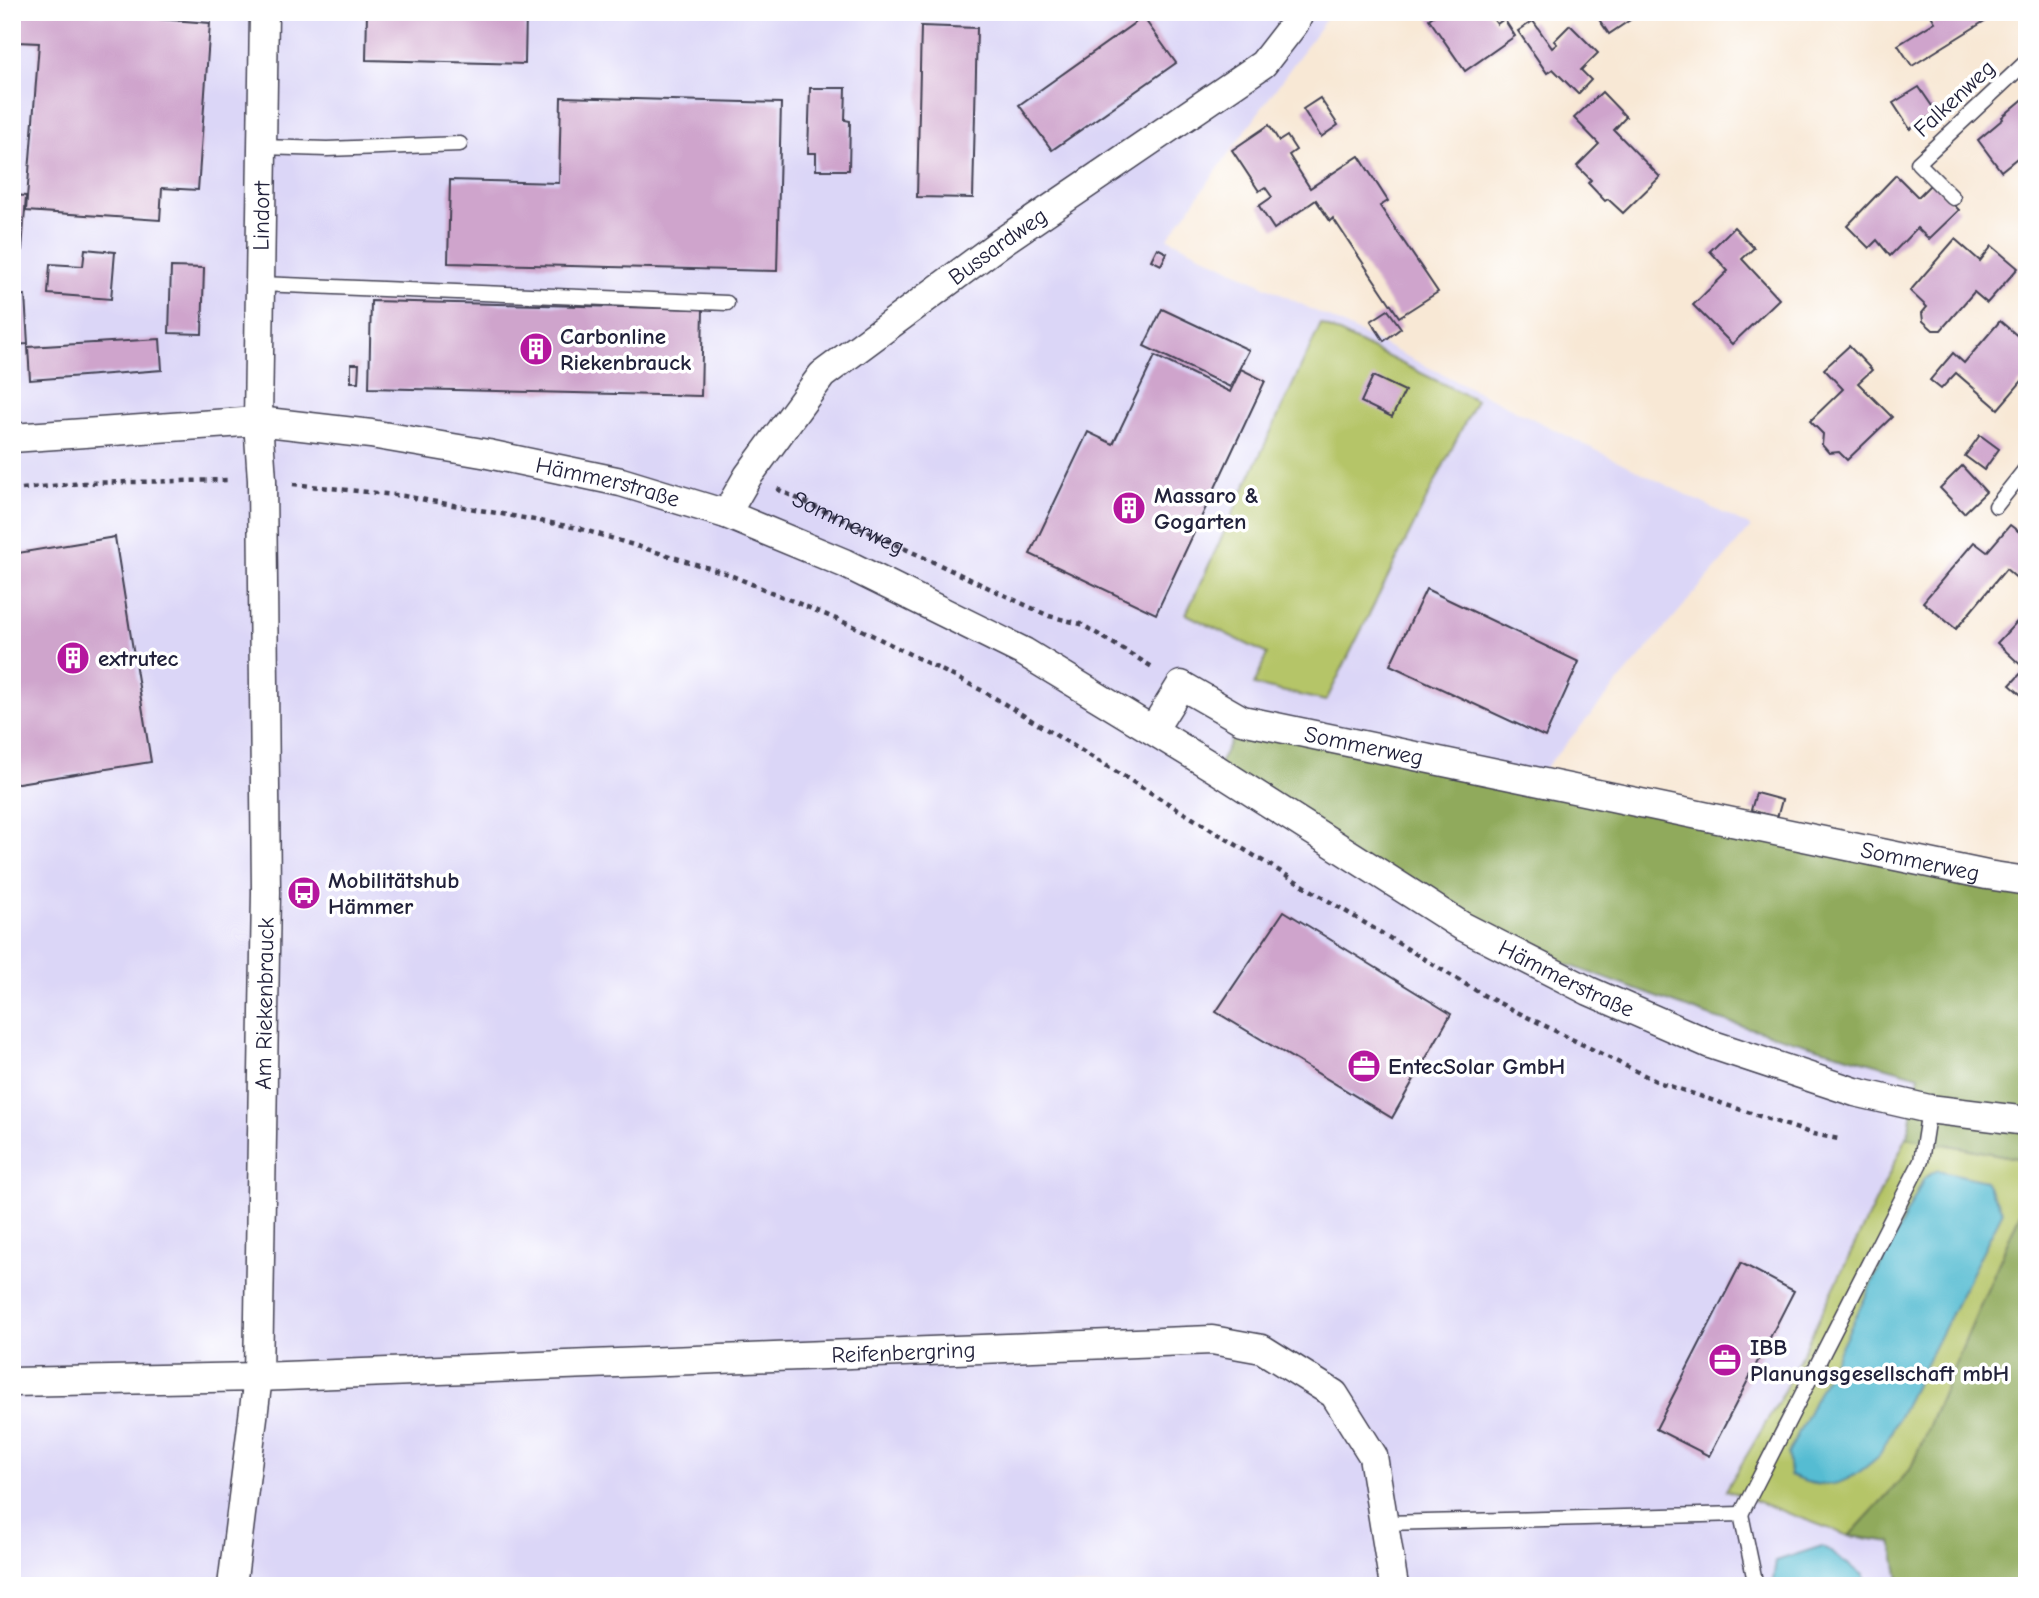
<svg xmlns="http://www.w3.org/2000/svg" width="2039" height="1598" viewBox="0 0 2039 1598" font-family="'Comic Neue',sans-serif">
<rect width="100%" height="100%" fill="#fff"/>
<filter id="ink" filterUnits="userSpaceOnUse"><feTurbulence type="fractalNoise" baseFrequency=".0143" numOctaves="2"/><feDisplacementMap in="SourceGraphic" scale="14" xChannelSelector="R" yChannelSelector="G"/><feConvolveMatrix kernelMatrix="1 2 1 2 8 2 1 2 1" color-interpolation-filters="sRGB"/></filter>
<filter id="wash" filterUnits="userSpaceOnUse"><feTurbulence type="fractalNoise" baseFrequency=".00686" numOctaves="4" result="noise"/><feDisplacementMap in="SourceGraphic" scale="28" xChannelSelector="R" yChannelSelector="G"/><feGaussianBlur stdDeviation="1.57" result="paint"/><feColorMatrix in="noise" values="0 0 0 0 0 0 0 0 0 0 0 0 0 0 0 0 0 1.4 0 .05"/><feComposite in="paint" operator="in"/></filter>
<g filter="url(#wash)">
<rect width="100%" height="100%" fill="#f8e8d5"/>
<polygon fill="#dbd6f7" points="12,12 1331,12 1168,238 1751,527 1535,780 1714,1018 1919,1076 1907,1137 1780,1399 1727,1490 1849,1536 1892,1542 1900,1586 12,1586"/>
<g fill="#b5c568" stroke="#6c7452" stroke-width="2">
<polygon points="1321,324 1476,400 1326,701 1254,685 1267,654 1186,614"/>
<polygon points="1907,1137 2027,1160 2027,1197 1910,1470 1849,1536 1726,1490 1780,1399"/>
</g>
<g fill="#90aa5c" stroke="#59664c" stroke-width="2">
<polygon points="1242,720 2027,881 2027,1160 1907,1137 1919,1076 1714,1018 1462,926 1216,769"/>
<polygon points="2027,1197 2027,1586 1900,1586 1892,1542 1849,1536 1910,1470"/>
</g>
<g fill="#55bcd2" stroke="#3c6f86" stroke-width="2">
<path d="M1938 1170 1985 1181 2003 1211 1879 1456C1848 1483 1830 1494 1790 1476L1788 1454 1924 1178Z"/>
<polygon points="1822,1546 1863,1575 1868,1586 1772,1586 1776,1561"/>
</g>
<g id="blocks">
<g fill="#cfa4cc">
<polygon points="19,12 66,12 210,23 198,190 162,188 160,220 26,211 39,43 17,42"/>
<polygon points="367,12 526,12 525,64 366,60"/>
<polygon points="1439,12 1488,12 1497,24 1504,19 1515,36 1465,71 1429,19"/>
<polygon points="1594,12 1629,12 1633,18 1609,34"/>
<polygon points="1929,12 1999,12 1912,66 1898,45 1935,22"/>
<polygon points="1143,17 1176,63 1052,150 1019,105"/>
<polygon points="1533,21 1552,48 1557,44 1554,41 1570,25 1598,53 1581,70 1591,80 1578,94 1553,69 1547,73 1518,31"/>
<polygon points="921,26 977,28 973,198 917,197"/>
<polygon points="1919,87 1936,112 1910,129 1893,103"/>
<polygon points="810,88 846,88 845,120 850,121 849,170 816,170 816,153 808,153"/>
<polygon points="1602,92 1626,117 1614,130 1660,177 1623,213 1608,199 1605,201 1588,183 1591,180 1577,166 1599,144 1574,118"/>
<polygon points="2027,96 2027,150 2001,171 1978,140 2003,119 2002,117"/>
<polygon points="561,97 781,103 777,271 448,263 450,180 559,183"/>
<polygon points="1320,98 1338,125 1321,137 1303,109"/>
<polygon points="1269,125 1279,141 1287,136 1296,150 1289,155 1310,188 1359,156 1388,201 1380,206 1438,292 1399,317 1333,218 1330,221 1316,200 1274,229 1259,206 1272,197 1265,187 1259,191 1232,150"/>
<polygon points="1896,175 1918,197 1932,183 1959,210 1929,239 1917,228 1890,256 1877,240 1869,248 1847,226"/>
<polygon points="12,195 26,196 22,250 12,250"/>
<polygon points="1734,227 1754,248 1742,259 1779,299 1732,344 1693,305 1728,271 1710,251"/>
<polygon points="1955,239 1980,261 1992,246 2018,268 1987,303 1974,292 1941,330 1933,330 1923,321 1922,313 1927,307 1910,291"/>
<polygon points="1157,248 1167,253 1161,265 1151,260"/>
<polygon points="85,249 115,252 111,299 48,294 50,264 83,266"/>
<polygon points="171,267 204,268 202,334 169,333"/>
<polygon points="25,295 28,344 12,345 12,296"/>
<polygon points="371,301 703,309 701,396 369,388"/>
<polygon points="1162,309 1249,350 1230,387 1144,346"/>
<polygon points="1388,310 1401,328 1384,341 1371,321"/>
<polygon points="2000,321 2027,344 2027,375 1998,409 1956,373 1941,389 1930,380 1953,353 1964,363"/>
<polygon points="160,339 162,370 30,380 28,347"/>
<polygon points="1849,346 1872,370 1858,383 1892,417 1847,460 1839,452 1829,453 1822,445 1823,434 1810,421 1843,389 1824,369"/>
<polygon points="1155,356 1230,392 1241,369 1265,381 1156,614 1030,554 1088,432 1113,444"/>
<polygon points="351,364 359,364 358,382 351,382"/>
<polygon points="1373,376 1405,391 1392,417 1361,402"/>
<polygon points="1980,435 1999,449 1984,470 1965,456"/>
<polygon points="1962,466 1986,492 1964,513 1940,488"/>
<polygon points="2010,525 2027,538 2027,575 2020,581 2006,569 1956,629 1923,602 1974,542 1987,552"/>
<polygon points="115,537 151,762 12,784 12,554"/>
<polygon points="1426,589 1579,662 1545,737 1390,665"/>
<polygon points="2027,611 2027,700 2010,685 2025,669 1997,643"/>
<polygon points="1756,793 1782,800 1777,818 1751,810"/>
<polygon points="1284,911 1451,1014 1392,1118 1216,1012"/>
<polygon points="1741,1263 1794,1291 1709,1456 1656,1429"/>
</g>
</g>
</g>
<g filter="url(#ink)">
<use href="#blocks" fill-opacity="0" stroke="#424052" stroke-width="2"/>
<g fill="none" stroke-linecap="round" stroke-linejoin="round">
<defs>
<g id="lane">
<polyline points="262,147 327,149 460,144"/>
<polyline points="1953,198 1918,163 2027,61"/>
<polyline points="260,284 727,303"/>
<polyline points="1996,506 2027,467"/>
<polyline points="1741,1514 1921,1161 1929,1109"/>
<polyline points="1385,1523 1741,1514 1756,1586"/>
</g>
<g id="street">
<path id="s2" d="M12 438 258 421 371 434 488 454 621 482 726 514 844 563 1024 652 1216 769 1462 926 1589 991 1710 1044 1855 1092 1929 1109 2027 1121"/>
<path id="s3" d="M726 514 748 476 822 375 1003 241 1263 64 1294 24 1300 12"/>
<path id="s4" d="M1153 730 1181 685 1242 720 1987 875 2027 881"/>
<path id="s5" d="M12 1382 258 1377 1212 1340 1262 1349 1334 1394 1373 1456 1394 1586"/>
<path id="s6" d="M232 1586 258 1377 266 892 262 480 258 421 264 12"/>
</g>
</defs>
<use href="#lane" stroke="#424052" stroke-width="17"/>
<use href="#street" stroke="#424052" stroke-width="31"/>
<g stroke="#424052" stroke-width="4.5" stroke-dasharray="5 5" stroke-linecap="butt">
<polyline points="293,484 404,496 578,528 725,573 858,628 985,692 1485,996 1658,1082 1813,1134 1839,1139"/>
<path id="s1" d="M777 489 1049 616 1081 624 1154 668"/>
<polyline points="12,490 83,483 229,480"/>
</g>
<use href="#lane" stroke="#fff" stroke-width="14"/>
<use href="#street" stroke="#fff" stroke-width="28"/>
</g>
</g>
<defs>
<symbol id="building-disc" viewBox="-11 -11 22 22"><circle r="9.5" fill="#b5179e" stroke="#fff"/><path d="M-4-6H4V6H1V3H-1V6H-4ZM-2.5-4.3h1.7v1.8h-1.7ZM.8-4.3h1.7v1.8H.8ZM-2.5-1h1.7V.8h-1.7ZM.8-1h1.7V.8H.8Z" fill="#fff"/></symbol>
<symbol id="bus-disc" viewBox="-11 -11 22 22"><circle r="9.5" fill="#b5179e" stroke="#fff"/><path d="M-5-6H5V4H4V6H2V4H-2V6H-4V4H-5ZM-3.5-4V0h7V-4ZM-3.5 1.2v1.5H-2V1.2ZM2 1.2v1.5H3.5V1.2Z" fill="#fff"/></symbol>
<symbol id="office-disc" viewBox="-11 -11 22 22"><circle r="9.5" fill="#b5179e" stroke="#fff"/><path d="M-6-3h4V-5.5h4V-3h4V5H-6ZM-1-4.5V-3h2v-1.5ZM-6 0V1H6V0Z" fill="#fff"/></symbol>
</defs>
<g fill-rule="evenodd">
<use href="#building-disc" x="517" y="330" width="38" height="38"/>
<use href="#building-disc" x="1110" y="489" width="38" height="38"/>
<use href="#building-disc" x="54" y="639" width="38" height="38"/>
<use href="#bus-disc" x="285" y="874" width="38" height="38"/>
<use href="#office-disc" x="1345" y="1047" width="38" height="38"/>
<use href="#office-disc" x="1706" y="1341" width="38" height="38"/>
</g>
<g text-anchor="middle" stroke-width="7" stroke-linejoin="round" paint-order="stroke">
<g font-size="23" fill="#22223b" stroke="#fff">
<text transform="translate(1954 98) rotate(-43)" y="8">Falkenweg</text>
<text dy="8" stroke="none"><textPath href="#s6" startOffset="1372">Lindort</textPath></text>
<text dy="8" stroke="none"><textPath href="#s3" startOffset="387">Bussardweg</textPath></text>
<text dy="8" stroke="none"><textPath href="#s2" startOffset="602">Hämmerstraße</textPath></text>
<text dy="8" stroke="none"><textPath href="#s1" startOffset="79">Sommerweg</textPath></text>
<text dy="8" stroke="none"><textPath href="#s4" startOffset="248">Sommerweg</textPath></text>
<text dy="8" stroke="none"><textPath href="#s4" startOffset="816">Sommerweg</textPath></text>
<text dy="8" stroke="none"><textPath href="#s2" startOffset="1687">Hämmerstraße</textPath></text>
<text dy="8" stroke="none"><textPath href="#s6" startOffset="584">Am Riekenbrauck</textPath></text>
<text dy="8" stroke="none"><textPath href="#s5" startOffset="892">Reifenbergring</textPath></text>
</g>
<g font-size="23" font-weight="bold" fill="#22223b" stroke="#fff" text-anchor="start">
<text x="560" y="344">Carbonline<tspan x="560" dy="26">Riekenbrauck</tspan></text>
<text x="1154" y="503">Massaro &amp;<tspan x="1154" dy="26">Gogarten</tspan></text>
<text x="98" y="666">extrutec</text>
<text x="328" y="888">Mobilitätshub<tspan x="328" dy="26">Hämmer</tspan></text>
<text x="1388" y="1074">EntecSolar GmbH</text>
<text x="1750" y="1355">IBB<tspan x="1750" dy="26">Planungsgesellschaft mbH</tspan></text>
</g>
</g>
<rect width="2039" height="1598" fill="none" stroke="#fff" stroke-width="42"/>
</svg>
